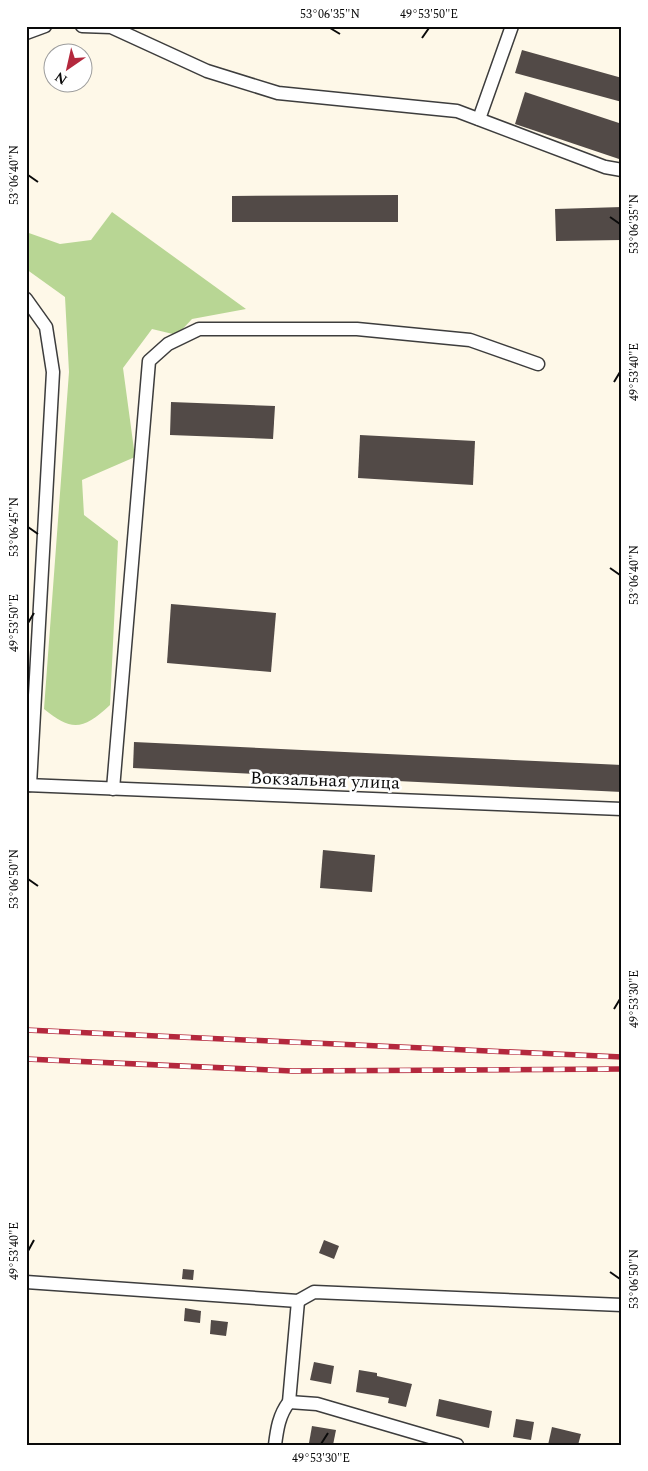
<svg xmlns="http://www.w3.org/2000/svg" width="648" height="1471" viewBox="0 0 648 1471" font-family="Spectral,serif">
<rect width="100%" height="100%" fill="#fef8e8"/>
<path fill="#b8d694" d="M112 212 246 309 192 319 177 335 152 329 123 368 135 457 82 480 84 515 118 541 110 705C83 730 72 732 44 709L69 372 65 297 26 269V232L60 244 91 240Z"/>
<g fill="#524a47">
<polygon points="522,50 622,78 622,102 515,73"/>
<polygon points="525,92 622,124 622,160 515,124"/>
<polygon points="398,195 398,222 232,222 232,196"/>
<polygon points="622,207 622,240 556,241 555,209"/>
<polygon points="171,402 275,406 273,439 170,435"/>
<polygon points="360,435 475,441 473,485 358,478"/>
<polygon points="171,604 276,613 271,672 167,663"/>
<polygon points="134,742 622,765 622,792 133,768"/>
<polygon points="323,850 375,855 372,892 320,888"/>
<polygon points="324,1240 339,1246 334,1259 319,1253"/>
<polygon points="183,1269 194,1270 193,1280 182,1279"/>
<polygon points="185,1308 201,1311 200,1323 184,1321"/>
<polygon points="211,1320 228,1322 226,1336 210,1334"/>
<polygon points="314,1362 334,1366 331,1384 310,1380"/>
<polygon points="359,1370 377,1373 377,1376 412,1384 406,1407 388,1403 389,1398 356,1392"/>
<polygon points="439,1399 492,1411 489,1428 436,1416"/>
<polygon points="516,1419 534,1422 531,1440 513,1437"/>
<polygon points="312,1426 336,1430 333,1445 309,1443"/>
<polygon points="552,1427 581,1434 578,1445 548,1445"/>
</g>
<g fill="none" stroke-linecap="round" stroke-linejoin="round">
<defs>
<g id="minor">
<polyline points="82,26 111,27 207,71 278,93 457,111 605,167 622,170"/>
<polyline points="26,33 45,26"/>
<polyline points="479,119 512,26"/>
<polyline points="26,299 46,327 53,372 30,785"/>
<polyline points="26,785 622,809"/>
<polyline points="113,789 149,361 168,344 199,329 357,329 470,340 538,364"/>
<polyline points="26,1282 298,1301 314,1292 622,1305"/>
<polyline points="289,1402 317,1404 457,1445"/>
<path d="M275 1445C277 1429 279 1415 289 1402L298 1301"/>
</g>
</defs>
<use href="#minor" stroke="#3d3d3d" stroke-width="15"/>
<use href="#minor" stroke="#fff" stroke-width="12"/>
<defs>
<g id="rail">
<polyline points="26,1030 622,1057"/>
<polyline points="26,1059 292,1071 622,1069"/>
</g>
</defs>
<use href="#rail" stroke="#b4283d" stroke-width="5.5"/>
<use href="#rail" stroke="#fff" stroke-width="4" stroke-dasharray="11" stroke-linecap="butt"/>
</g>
<path fill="none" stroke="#0a0a0a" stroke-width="2" d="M330 28 340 34M422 38 429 28M28 175 38 182M610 217 620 224M614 382 620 372M28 527 38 534M610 568 620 575M28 623 34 613M28 879 38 886M614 1009 620 999M28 1251 34 1240M610 1272 620 1279M321 1444 328 1433"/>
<g text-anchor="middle" stroke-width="5" stroke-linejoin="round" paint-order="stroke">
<g font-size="18" fill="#0a0a0a" stroke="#fff">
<text transform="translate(325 780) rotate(2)" y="6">Вокзальная улица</text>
</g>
</g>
<rect width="648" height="1471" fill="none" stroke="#ffffff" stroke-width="55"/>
<g transform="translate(68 68) rotate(214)"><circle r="24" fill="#ffffff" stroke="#9d9d9d"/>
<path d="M0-4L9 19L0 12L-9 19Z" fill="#b4283d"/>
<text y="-8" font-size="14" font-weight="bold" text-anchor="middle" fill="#0a0a0a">N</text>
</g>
<rect x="28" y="28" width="592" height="1416" fill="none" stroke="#0a0a0a" stroke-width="2"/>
<g font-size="12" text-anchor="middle" fill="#0a0a0a">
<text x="330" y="18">53°06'35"N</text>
<text x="429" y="18">49°53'50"E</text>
<text transform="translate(14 175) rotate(-90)" y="4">53°06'40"N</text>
<text transform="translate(634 224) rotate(-90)" y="4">53°06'35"N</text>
<text transform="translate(634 372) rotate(-90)" y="4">49°53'40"E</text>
<text transform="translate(14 527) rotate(-90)" y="4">53°06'45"N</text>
<text transform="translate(634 575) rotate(-90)" y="4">53°06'40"N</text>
<text transform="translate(14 623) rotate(-90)" y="4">49°53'50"E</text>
<text transform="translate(14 879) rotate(-90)" y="4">53°06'50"N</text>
<text transform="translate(634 999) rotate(-90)" y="4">49°53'30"E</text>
<text transform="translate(14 1251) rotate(-90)" y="4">49°53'40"E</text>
<text transform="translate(634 1279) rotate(-90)" y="4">53°06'50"N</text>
<text x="321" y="1462">49°53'30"E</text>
</g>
</svg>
